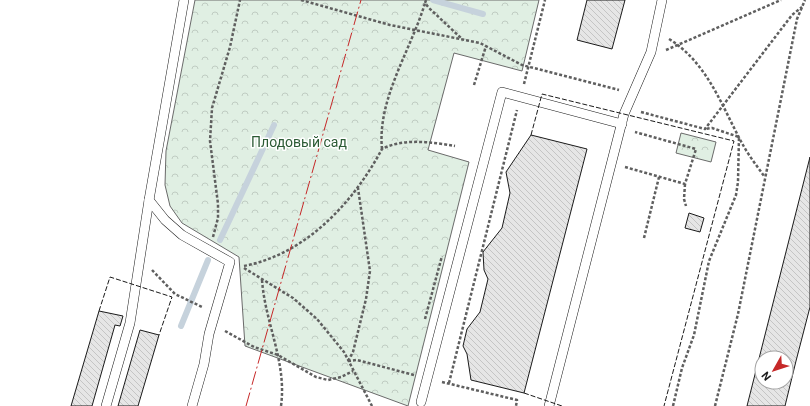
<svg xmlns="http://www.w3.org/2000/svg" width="810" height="406" viewBox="0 0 810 406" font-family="Roboto,sans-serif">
<defs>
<pattern id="park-crowns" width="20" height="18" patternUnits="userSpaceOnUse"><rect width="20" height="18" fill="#e0efe3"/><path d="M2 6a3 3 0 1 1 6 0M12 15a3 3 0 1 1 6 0" fill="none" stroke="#c0ccc2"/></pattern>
<pattern id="building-back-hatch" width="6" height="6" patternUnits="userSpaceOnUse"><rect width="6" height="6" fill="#e6e6e6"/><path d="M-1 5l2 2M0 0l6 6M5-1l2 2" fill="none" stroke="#c5c5c5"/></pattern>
</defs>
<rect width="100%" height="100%" fill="#fff"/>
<g fill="url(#park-crowns)" stroke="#6a6a6a">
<polygon points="195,0 539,0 522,71 454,53 428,150 469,162 408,406 245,346 239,257 182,223 170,206 165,185 166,151"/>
<polygon points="681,133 716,142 711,162 676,153"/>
</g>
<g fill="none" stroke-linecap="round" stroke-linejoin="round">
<g stroke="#c6d2dc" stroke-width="6">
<polyline points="433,0 483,14"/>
<polyline points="220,240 274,125"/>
<polyline points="181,326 208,260"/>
</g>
</g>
<g fill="url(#building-back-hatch)" stroke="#1a1a1a" fill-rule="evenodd">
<polygon points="587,0 625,0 612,49 577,40"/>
<polygon points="531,135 587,149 524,393 471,380 467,354 463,346 467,329 480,312 488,279 484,270 483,252 502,228 510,193 506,172"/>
<path d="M810 157V307L796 361 785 406H747ZM762 358H786V382H762Z"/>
<polygon points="689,213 704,218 700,232 685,228"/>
<polygon points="99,311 123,316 120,326 115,325 92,406 71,406"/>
<polygon points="140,330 159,335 138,406 118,406"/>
</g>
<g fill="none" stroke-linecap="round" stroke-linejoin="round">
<defs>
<g id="lane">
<polyline points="149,200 165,220 182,235 230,262 209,334 204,364 192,406"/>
<polyline points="421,402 502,92 622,124"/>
<polyline points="106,406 130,323 149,200 184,0"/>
<polyline points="549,406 624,114 651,52 662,0"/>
</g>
</defs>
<use href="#lane" stroke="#1a1a1a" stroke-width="10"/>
<g stroke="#5f5f5f" stroke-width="2.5" stroke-dasharray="3 2" stroke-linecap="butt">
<polyline points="301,0 390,25 480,43 522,65 619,90"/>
<polyline points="426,0 425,3 429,8 461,38"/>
<path d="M669 39C708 63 722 107 743 145 749 156 757 166 764 176"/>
<polyline points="666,50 781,0"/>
<polyline points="524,84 545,0"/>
<polyline points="474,85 486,46"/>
<polyline points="641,112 705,129 792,15 802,7"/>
<path d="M382 149C377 99 411 50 425 3"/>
<polyline points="625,167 685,184 696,149 635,132"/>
<polyline points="685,184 684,199 686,206"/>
<polyline points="213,237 218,218 218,204 210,141 212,108 230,47 240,0"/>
<polyline points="644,238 659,177"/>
<path d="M244 266C306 254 353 203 382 149 403 138 432 142 455 146"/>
<polyline points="244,268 293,298 317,319 344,352 372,406"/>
<polyline points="152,270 175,294 202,307"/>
<path d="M262 280C265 323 287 362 281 406"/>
<polyline points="425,319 442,256"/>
<polyline points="225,331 254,347 278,355 316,377 328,380 341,377 353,371"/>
<polyline points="348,361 357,360 414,375"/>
<polyline points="348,361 353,352 366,299 370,271 358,188"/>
<polyline points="442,382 517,400 516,406"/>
<polyline points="449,383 517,110"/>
<polyline points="673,406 682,368 694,335 709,261 736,195 738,182 739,137 712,128 705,129"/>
<polyline points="715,406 738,314 797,19 805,0"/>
</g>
<use href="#lane" stroke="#fff" stroke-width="9"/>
<g stroke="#1a1a1a" stroke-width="1" stroke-dasharray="5 2" stroke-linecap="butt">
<polyline points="531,135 542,94 734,141 664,406"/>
<polyline points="99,311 110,277 172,297 159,335"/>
<polyline points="524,393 562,406"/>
</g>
<polyline stroke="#c62828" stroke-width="1" stroke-dasharray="14 3 2 3" stroke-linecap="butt" points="246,406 361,0"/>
</g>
<g text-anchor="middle" stroke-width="3" stroke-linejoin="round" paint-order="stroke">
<g font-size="14" fill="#2b5a34" stroke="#fff">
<text x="299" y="147">Плодовый сад</text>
</g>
</g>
<g transform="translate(774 370) rotate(231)"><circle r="19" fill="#ffffff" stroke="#a3a3a3"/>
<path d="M0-3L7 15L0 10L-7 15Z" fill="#c62828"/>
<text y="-6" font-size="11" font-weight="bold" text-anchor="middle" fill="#1a1a1a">N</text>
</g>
</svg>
